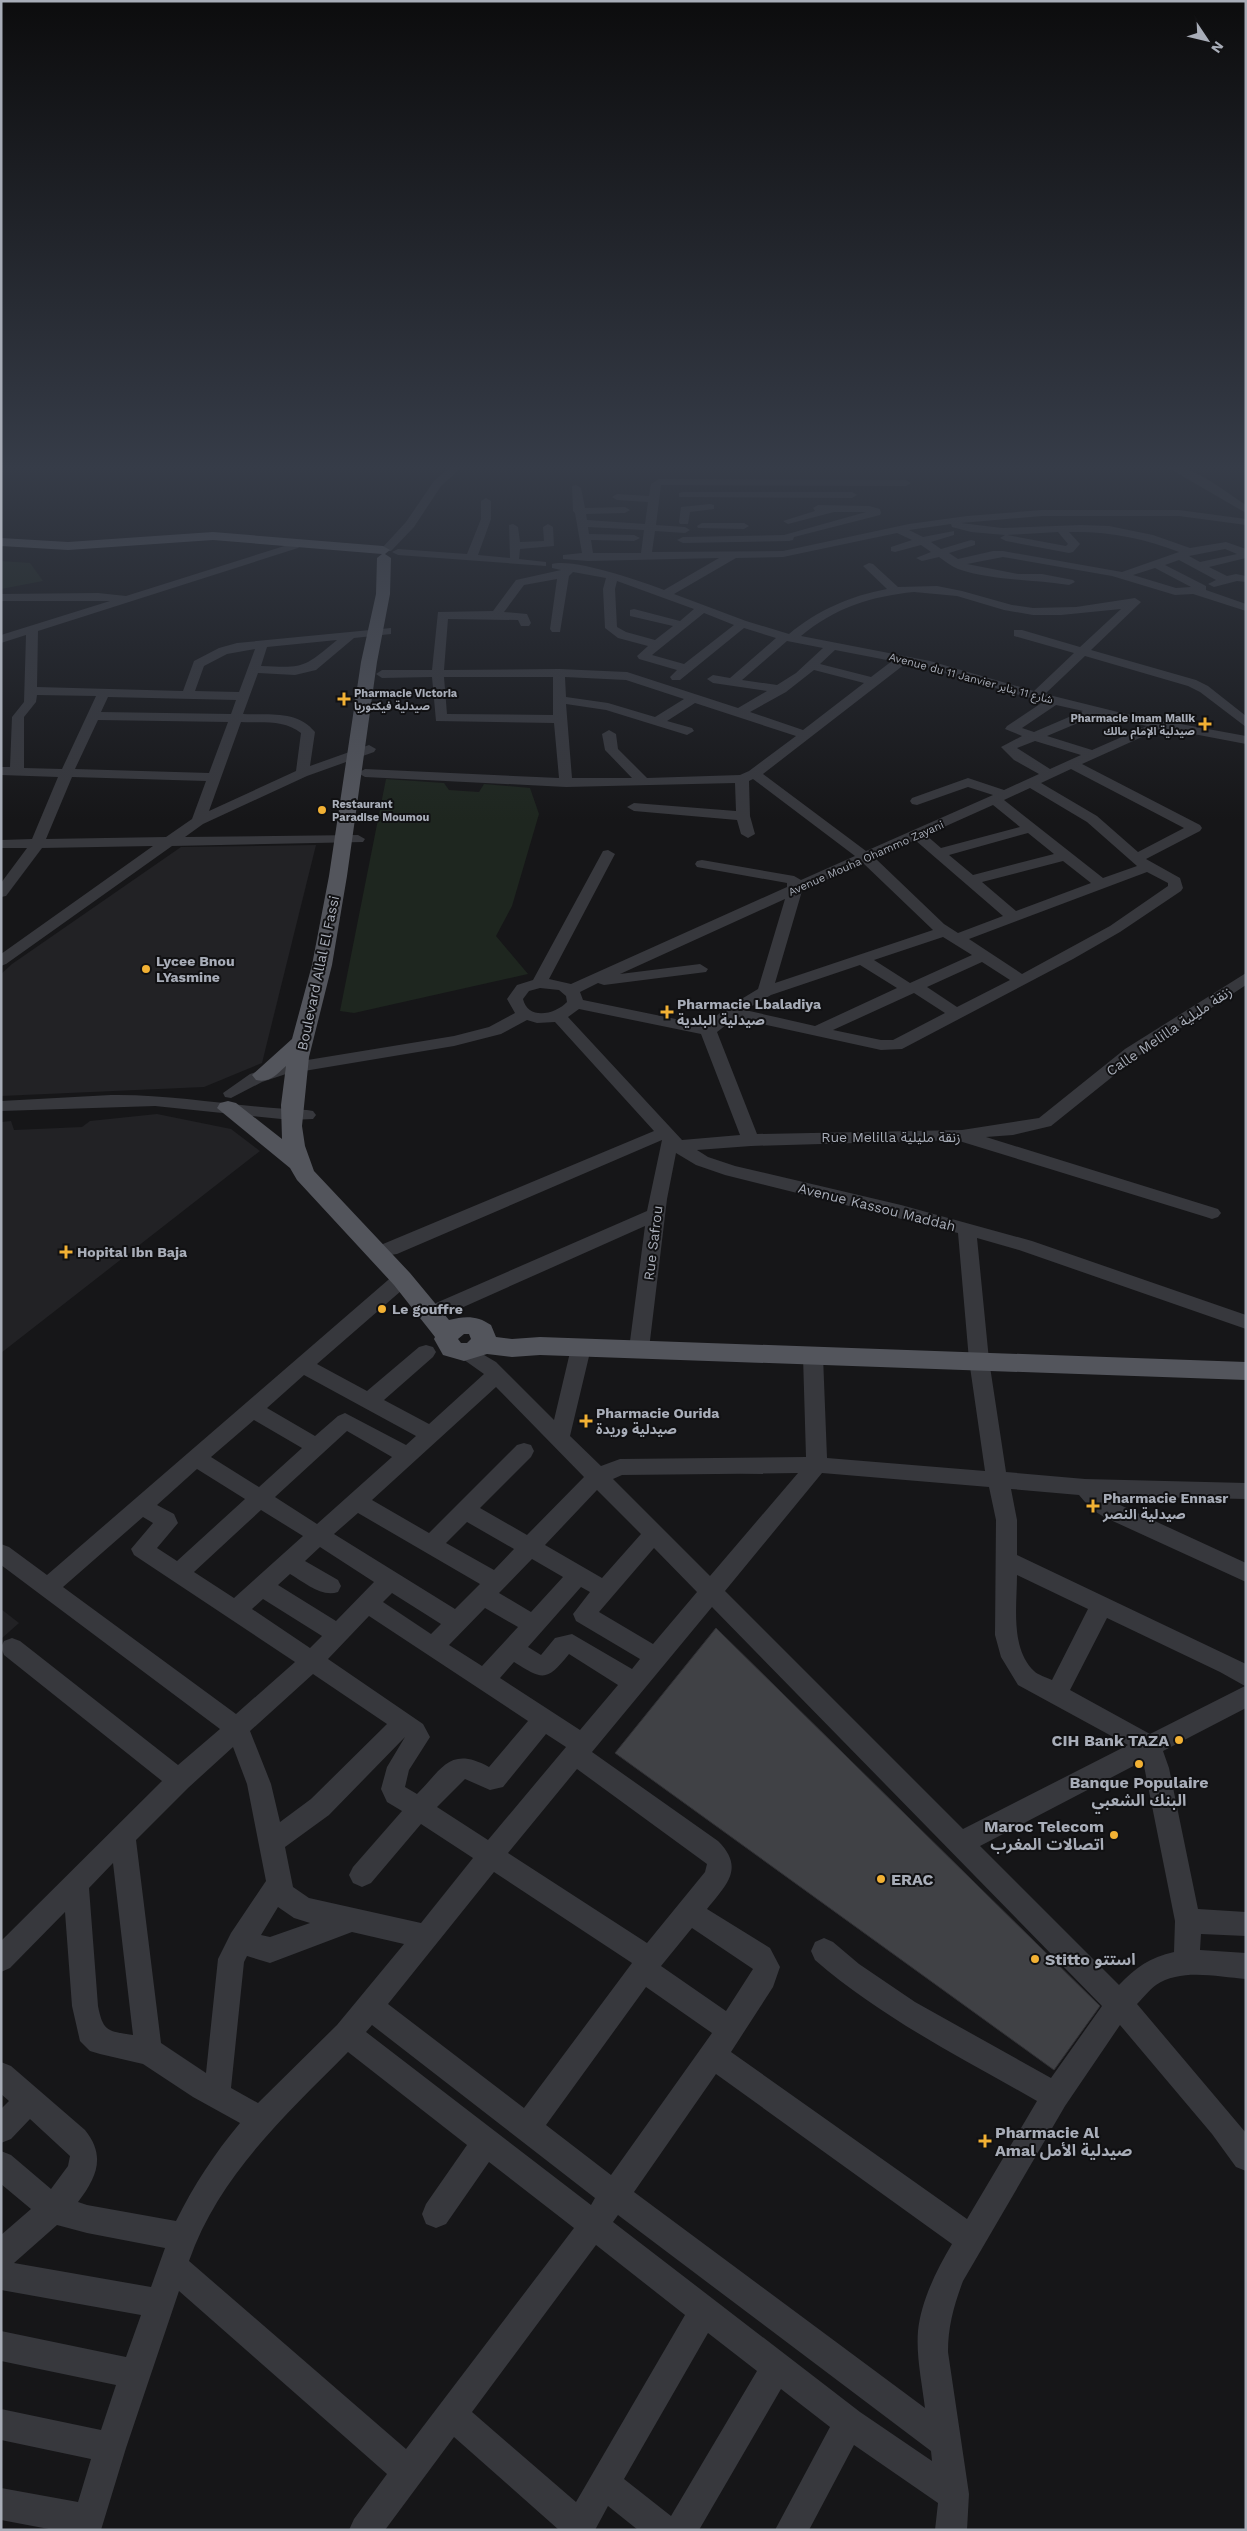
<svg xmlns="http://www.w3.org/2000/svg" width="1247" height="2531" viewBox="0 0 1247 2531" font-family="'Work Sans','Noto Sans Arabic',sans-serif">
<rect width="100%" height="100%" fill="#161618"/>
<g fill="#222225">
<polygon points="316,845 262,1063 204,1087 1,1096 1,974 12,964 181,847"/>
<polygon points="157,1114 231,1129 260,1151 1,1353 1,1122 11,1121 14,1130 82,1127 90,1121"/>
<polygon points="1,1609 19,1623 1,1639"/>
</g>
<g fill="#1e261f">
<polygon points="1,561 30,563 43,581 1,589"/>
<polygon points="386,779 444,783 449,790 479,792 484,784 530,788 539,814 512,906 496,936 528,974 354,1013 340,1011"/>
</g>
<polygon fill="#404145" stroke="#303034" points="716,1628 1100,2006 1054,2070 615,1753"/>
<g fill="none" stroke-linecap="round" stroke-linejoin="round">
<g fill="#37383d" fill-rule="evenodd">
<polygon points="452,466 463,466 441,486 414,527 391,551 383,551 383,547 406,522 434,481"/>
<path d="M1165 466C1193 464 1223 490 1246 505V513Z"/>
<path d="M659 479 906 480 911 483 906 486 661 485 656 525 685 527 690 530 685 533 655 531 652 552 783 551 909 524 967 516 1042 510H1179L1246 519V525L1179 516H1042L961 523 1002 528 1081 525 1109 526 1153 535 1190 548 1226 542 1246 549V558L1209 567 1227 576 1236 574 1246 576V582L1237 581 1214 587 1208 584 1216 580 1179 560 1165 565 1206 586V590L1246 604V611L1193 594 1175 595 1112 576 1003 557 967 564 1018 574H1042L1073 580 1075 582 1069 585C1033 579 993 581 958 569 951 566 945 561 939 557L922 561 916 558 931 552 921 545 895 552 891 551V547L912 540 897 533 783 557 736 558 674 594 746 621 789 634C818 610 850 596 887 589L863 566 869 563 873 564 898 587 937 586 962 591 1012 605 1033 608 1076 607 1135 598 1141 602 1139 604 1091 650 1196 680 1208 686 1246 716V727L1200 692 1188 686 1085 656 1045 694 1126 714 1246 736V744L1162 728 1082 764 1200 825 1202 828 1200 831 1146 859 1180 878 1183 888 1181 891 1120 932 1073 959 902 1049 881 1050 735 1018 717 1032 757 1134 962 1130 1039 1118 1125 1049 1246 973V985L1137 1057 1051 1126 1013 1135 986 1137 1218 1209 1221 1213 1218 1217 1212 1219 1206 1217 956 1140 751 1146 697 1150 708 1157 735 1166 901 1205 1032 1241 1246 1315V1329L1019 1250 977 1238 989 1360 1006 1472 1085 1479 1246 1483V1499L1105 1496 1120 1505 1246 1563V1582L1104 1517 1091 1509 1079 1495 1011 1489 1017 1520V1555L1246 1664V1708L1163 1751 1169 1768 1198 1909 1246 1912V1936L1201 1934 1200 1950 1246 1953V1979C1218 1977 1181 1968 1156 1985 1149 1990 1143 1998 1137 2004L1246 2133V2171L1236 2167 1212 2134 1120 2025 1065 2106 963 2281C954 2305 948 2326 948 2352L969 2494 967 2530H935L938 2503 854 2445 809 2530H775L830 2427 781 2389 699 2530H638L608 2506 595 2530H559L454 2437 385 2530H349L354 2519 387 2474 179 2291 126 2448 101 2530H54L1 2520V2488L78 2502 91 2459 1 2440V2409L101 2430 116 2385 1 2361V2331L126 2357 141 2315 1 2290V2235L31 2209 1 2184V2151L11 2155 51 2189 68 2166 70 2156 30 2119 11 2139 1 2143V2109L9 2101 1 2094V2062L11 2066 85 2130C106 2156 97 2177 78 2202L87 2205 176 2221C194 2185 214 2154 240 2123L193 2097 143 2064 100 2054 90 2051 80 2041 72 2006 65 1912 10 1968 1 1972V1941L162 1781 4 1655 1 1647 4 1641 12 1638 20 1641 178 1765 220 1729 1 1565V1544L9 1547 47 1575 395 1274 402 1272 409 1274 411 1279 409 1284 317 1364 367 1391 419 1347 426 1345 433 1347 436 1352 433 1357 384 1400 429 1424 484 1374 460 1357 457 1352 460 1347 467 1345 496 1362 554 1420 571 1348 574 1343 581 1341 588 1343 591 1348 570 1436 601 1466 620 1459 806 1457 803 1356 806 1351 813 1349 820 1351 823 1356 827 1458 985 1471 969 1360 958 1233 725 1175 696 1165 676 1153 667 1199 649 1349 646 1354 639 1356 632 1354 629 1349 645 1226 450 1313 443 1315 436 1313 433 1308 436 1303 647 1211 662 1140 397 1254 390 1255 383 1254 381 1249 383 1244 654 1131 555 1022 537 1023 527 1020 501 1034 454 1046 286 1074 262 1082 231 1098 225 1097 223 1093 250 1074 277 1065 454 1036 489 1027 515 1013 507 999 517 985 533 980 603 851 608 850 615 854 549 979 571 984 787 887V883L697 867 695 864 697 861 702 860 794 876 801 880 855 856 753 779 749 781 750 816 755 834 748 838 741 834 737 820 634 811 627 807 634 803 736 811 735 783 566 787 365 777 358 773 365 769 559 778 554 723 436 721 432 677 382 678 376 674 382 670H432L438 612 493 611 516 580 561 570 552 568V564C574 558 641 581 664 590L719 558 588 561 563 559V555L582 553 575 513 573 511 572 486 576 485 581 488 585 508 625 507 630 510 625 513 586 514 587 520 645 524 648 502 617 500 612 497 617 494 649 496 651 484ZM951 524 952 527 971 532 1005 535 1000 538 1006 541 1069 553 1073 552 1080 544 1069 532C1108 531 1144 538 1179 552L1122 572 1003 551H993L958 559 949 553 975 545V541L971 540 941 549 931 542 954 535V531L923 537 909 530ZM588 527 644 530 641 553H593L591 540 634 541 640 538 634 535 589 534ZM1058 532 1068 544 1066 546 1007 535ZM1225 549 1237 554 1200 562 1189 556ZM1155 568 1191 587 1176 588 1133 575ZM573 572 606 578 603 589 605 628 618 638 648 646 637 656 639 659 677 670 670 677 672 680H680L744 628 776 638 730 678 713 675 707 679 713 683 767 691 738 708 627 672 559 669 444 670 448 619 518 620 521 626H529L531 623 527 614 504 612 524 585 557 579 550 629 552 632H560L569 576ZM617 581 694 609 680 621 634 609 630 610V616L673 626 655 640 626 632 617 627 615 589ZM914 592 957 596 1004 610 1033 615H1061L1121 609 1080 647 1022 630H1014V636L1074 653 1034 691 930 661 801 636C834 608 872 596 914 592ZM704 613 734 625 684 664 652 655ZM787 641 823 648 796 673 777 685 742 680ZM835 650 892 661 871 677 820 664ZM905 664 928 668 1043 702 1007 726 1005 729 1022 736 1001 747 1014 760 1039 774 1004 790 968 778 912 798 910 801 912 804 917 805 968 787 993 795 866 851 763 774ZM814 670 864 683 803 730 750 712 786 692ZM444 677H553V715L447 714ZM565 677 626 680 684 699 655 717 608 703 566 697ZM695 703 796 736 749 771 740 775 647 778 618 749 616 734 609 730 602 734 605 750 632 778H572L566 704 606 710 687 735 694 731 692 728 667 721ZM1056 705 1083 711 1034 732 1022 728ZM1097 715 1147 726 1092 750 1047 736ZM1035 741 1081 755 1050 769 1017 748ZM1071 769 1184 828 1138 852 1097 816 1041 783ZM1030 788 1087 822 1137 866 1103 878 1004 800ZM993 805 1020 827 941 848 926 835ZM1028 833 1054 854 973 875 949 855ZM915 840 1003 916 958 933 944 924 875 858ZM1063 861 1091 883 1016 911 982 882ZM863 863 933 930 775 983 802 891ZM1147 872 1168 883V886L1110 926 1022 974 969 939ZM785 899 758 989 725 1009 705 1025 583 1000 580 992 598 983 604 985 706 972 708 969 700 964 620 974ZM943 937 972 955 910 983 874 960ZM982 962 1010 980 957 1007 927 987ZM860 965 897 988 815 1026 745 1010 771 995ZM540 988 559 990 566 996 567 1002C556 1014 528 1021 523 999L529 991ZM914 993 945 1013 893 1040H881L833 1030ZM579 1009 701 1034 740 1135 682 1140 568 1017ZM304 1375 416 1436 406 1445 345 1413 338 1416 315 1436 267 1408ZM496 1387 584 1477 527 1535 480 1508 531 1457 534 1451 531 1445 524 1443 517 1445 429 1533 372 1500ZM254 1420 302 1448 259 1487 211 1457ZM347 1431 392 1457 317 1524 275 1497ZM197 1469 245 1499 177 1561 157 1548 178 1523 174 1514 157 1505ZM798 1473 710 1576 613 1479 622 1475ZM822 1473 989 1487 996 1520 995 1635 1001 1657 1018 1685 1128 1745 963 1829 725 1591ZM597 1490 641 1534 602 1578 545 1545ZM261 1510 303 1536 234 1598 194 1572ZM358 1513 480 1584 455 1609 334 1534ZM143 1517 153 1523 131 1549 134 1555 295 1662 236 1714 63 1587ZM467 1522 514 1549 494 1570 446 1543ZM320 1547 374 1582 336 1621 278 1585 290 1574C304 1582 322 1598 338 1592L341 1586 338 1580 305 1561ZM654 1548 697 1592 653 1644 599 1612ZM532 1559 563 1577 531 1612 499 1593ZM1017 1575 1088 1609 1052 1680C1046 1677 1038 1675 1034 1671 1010 1648 1017 1605 1017 1575ZM581 1587 590 1592 573 1614 576 1621 640 1659 632 1669 572 1634 555 1638 541 1655 528 1647ZM392 1593 441 1624 431 1634 383 1602ZM263 1599 322 1636 310 1648 252 1609ZM712 1607 1102 2006 1051 2078 915 2002 859 1964 833 1942 824 1938 815 1942 811 1951 815 1960C882 2018 960 2057 1037 2101L967 2219 731 2052 773 1987 780 1967 770 1948 707 1909C727 1884 745 1868 718 1841L592 1752ZM485 1608 518 1627 482 1666 449 1645ZM369 1616 528 1721 489 1767C450 1746 443 1768 417 1794L405 1787 409 1770 430 1737 423 1724 328 1659ZM1107 1618 1220 1672 1245 1686 1150 1734 1070 1690ZM569 1654 618 1685 580 1730 500 1678 514 1662C544 1681 547 1681 569 1654ZM313 1674 387 1724 311 1799 280 1822 271 1784 250 1731ZM546 1734 566 1747 488 1840 437 1807 465 1779 490 1790 503 1787ZM405 1737 387 1767 381 1789 387 1802 402 1811 353 1867 349 1875 353 1883 362 1887 371 1883 421 1824 473 1858 421 1923 309 1898 293 1887 285 1847 329 1815ZM233 1747 247 1784 266 1881 231 1933 218 1959 206 2073 161 2043 136 1840 188 1788ZM1143 1761 1175 1921 1174 1952C1150 1957 1135 1968 1119 1985L980 1846ZM577 1769 707 1864 705 1872 647 1943 508 1853ZM113 1863 133 2035C108 2031 103 2032 98 2006L89 1888ZM494 1872 632 1963 524 2108 388 2004ZM278 1907 294 1918 310 1923 270 1937 261 1935ZM692 1928 753 1969 726 2011 661 1966ZM352 1932 404 1944 337 2025 258 2103 231 2088 244 1962 247 1956 270 1963ZM646 1987 712 2033 611 2175 546 2125ZM372 2025 595 2198 591 2205 366 2032ZM348 2052 467 2145 426 2204 422 2214 426 2224 436 2228 446 2224 489 2162 574 2228 406 2449 189 2261C219 2175 286 2115 348 2052ZM716 2074 952 2244C937 2269 921 2301 918 2331 916 2356 922 2383 925 2408L634 2192ZM618 2215 931 2451 932 2461 860 2412 613 2222ZM57 2225 87 2233 165 2248 151 2287 14 2263ZM596 2245 685 2315 576 2502 472 2412ZM708 2333 757 2371 671 2516 624 2479Z"/>
<polygon points="683,492 852,492 857,495 852,498 679,497 679,493"/>
<polygon points="486,498 491,501 491,519 478,555 510,558 509,525 513,524 518,527 520,542 544,541 543,527 548,524 553,527 554,546 520,549 519,559 546,562 546,566 398,555 392,552 398,549 467,554 481,519 481,501"/>
<polygon points="710,504 714,505 714,509 690,512 688,524 680,524 679,522 681,507"/>
<polygon points="818,505 869,506 880,509 881,513 880,515 794,537 793,540 789,541 683,543 677,540 683,537 784,535 866,512 834,512 788,524 783,521 815,511 813,508"/>
<polygon points="702,523 744,523 749,526 744,529 698,528 697,526"/>
<path d="M294 543 300 546 298 548 38 631 37 687 183 691 194 661 219 648 237 643 391 628V634L354 638 316 670 295 675 258 673 243 714C268 715 298 710 315 732L310 766 369 745 376 749 374 752 307 776 203 824 185 837 358 835 365 839 363 842 172 846 6 964 1 966V954L153 846 42 848 6 896 1 897V883L27 848H1V840L32 839 58 777 1 775V767H10L12 717 24 702 26 635 1 643V635L110 601H1V594L98 593 126 596ZM337 640C303 668 305 668 261 666L267 647ZM255 649 239 692 195 691 204 666 227 654ZM37 695 96 696 62 769 24 768V717L36 702ZM108 697 236 700 231 714 101 712ZM98 720 228 722 209 773 75 769ZM241 722C262 723 284 719 301 733L296 771 209 811ZM72 777 206 781 192 819 166 837 46 839Z"/>
<path d="M111 1095C177 1094 241 1108 307 1110L313 1111 316 1115 313 1119 291 1120 155 1106 1 1111V1101Z"/>
</g>
<path fill="#53555c" fill-rule="evenodd" d="M213 532 383 546 390 550 385 554 391 558 390 594 377 662 347 876 332 965 309 1057 302 1126 305 1146 314 1171 410 1273 449 1320C464 1316 477 1315 491 1325L496 1337 512 1339 540 1337 1246 1362V1380L540 1355 512 1357 487 1354 464 1361 443 1355 434 1339 435 1337 394 1285 297 1180 290 1168 217 1108 220 1103 228 1101 236 1103 282 1139 281 1105 286 1066C276 1075 270 1083 256 1080L252 1075 292 1039 312 965 329 876 361 662 376 594 377 558 382 554 213 540 68 550 1 546V538L68 542ZM464 1334H469L471 1339 467 1343H461L458 1339Z"/>
</g>
<linearGradient id="sky" x2="0" y2="1"><stop stop-color="#0c0c0d"/><stop offset="0.57" stop-color="#363c48"/><stop offset="1" stop-color="#363c48" stop-opacity="0"/></linearGradient>
<rect width="1247" height="820" fill="url(#sky)"/>
<g fill="#f2b134" stroke="#111113" stroke-width="2">
<path d="M341.5 691.5h5v5h5v5h-5v5h-5v-5h-5v-5h5z"/>
<path d="M1202.5 716.5h5v5h5v5h-5v5h-5v-5h-5v-5h5z"/>
<circle cx="322" cy="810" r="5"/>
<circle cx="146" cy="969" r="5"/>
<path d="M664.5 1004.5h5v5h5v5h-5v5h-5v-5h-5v-5h5z"/>
<path d="M63.5 1244.5h5v5h5v5h-5v5h-5v-5h-5v-5h5z"/>
<circle cx="382" cy="1309" r="5"/>
<path d="M583.5 1413.5h5v5h5v5h-5v5h-5v-5h-5v-5h5z"/>
<path d="M1090.5 1498.5h5v5h5v5h-5v5h-5v-5h-5v-5h5z"/>
<circle cx="1179" cy="1740" r="5"/>
<circle cx="1139" cy="1764" r="5"/>
<circle cx="1114" cy="1835" r="5"/>
<circle cx="881" cy="1879" r="5"/>
<circle cx="1035" cy="1959" r="5"/>
<path d="M982.5 2133.5h5v5h5v5h-5v5h-5v-5h-5v-5h5z"/>
</g>
<g text-anchor="middle" stroke-width="4" stroke-linejoin="round" paint-order="stroke">
<g font-size="11" fill="#a8adb8" stroke="#111113">
<text transform="translate(971 678) rotate(15)" y="4">Avenue du 11 Janvier شارع 11 يناير</text>
<text transform="translate(866 858) rotate(-24)" y="4">Avenue Mouha Ohammo Zayani</text>
</g>
<g font-size="11" font-weight="bold" fill="#a8adb8" stroke="#111113" text-anchor="start">
<text x="354" y="697">Pharmacie Victoria<tspan x="354" dy="13">صيدلية فيكتوريا</tspan></text>
<text x="1195" y="722" text-anchor="end">Pharmacie Imam Malik<tspan x="1195" dy="13">صيدلية الإمام مالك</tspan></text>
<text x="332" y="808">Restaurant<tspan x="332" dy="13">Paradise Moumou</tspan></text>
</g>
<g font-size="14" font-weight="bold" fill="#a8adb8" stroke="#111113" text-anchor="start">
<text x="156" y="966">Lycee Bnou<tspan x="156" dy="16">LYasmine</tspan></text>
<text x="677" y="1009">Pharmacie Lbaladiya<tspan x="677" dy="16">صيدلية البلدية</tspan></text>
<text x="77" y="1257">Hopital Ibn Baja</text>
<text x="392" y="1314">Le gouffre</text>
<text x="596" y="1418">Pharmacie Ourida<tspan x="596" dy="16">صيدلية وريدة</tspan></text>
<text x="1103" y="1503">Pharmacie Ennasr<tspan x="1103" dy="16">صيدلية النصر</tspan></text>
</g>
<g font-size="14" fill="#a8adb8" stroke="#111113">
<text transform="translate(318 973) rotate(-78)" y="5">Boulevard Allal El Fassi</text>
<text transform="translate(1169 1031) rotate(-34)" y="5">Calle Melilla زنقة مليلية</text>
<text x="891" y="1142">Rue Melilla زنقة مليلية</text>
<text transform="translate(877 1207) rotate(14)" y="5">Avenue Kassou Maddah</text>
<text transform="translate(653 1243) rotate(-83)" y="5">Rue Safrou</text>
</g>
<g font-size="16" font-weight="bold" fill="#a8adb8" stroke="#111113" text-anchor="start">
<text x="1169" y="1746" text-anchor="end">CIH Bank TAZA</text>
<text x="1139" y="1788" text-anchor="middle">Banque Populaire<tspan x="1139" dy="18">البنك الشعبي</tspan></text>
<text x="1104" y="1832" text-anchor="end">Maroc Telecom<tspan x="1104" dy="18">اتصالات المغرب</tspan></text>
<text x="891" y="1885">ERAC</text>
<text x="1045" y="1965">Stitto استتو</text>
<text x="995" y="2138">Pharmacie Al<tspan x="995" dy="18">Amal صيدلية الأمل</tspan></text>
</g>
</g>
<rect width="1247" height="2531" fill="none" stroke="#a8adb8" stroke-width="5"/>
<g transform="translate(1207 40) rotate(125)" stroke="#111113" stroke-width="4" paint-order="stroke">
<path d="M0-4L9 19L0 12L-9 19Z" fill="#a8adb8"/>
<text y="-8" font-size="14" font-weight="bold" text-anchor="middle" fill="#a8adb8">N</text>
</g>
</svg>
